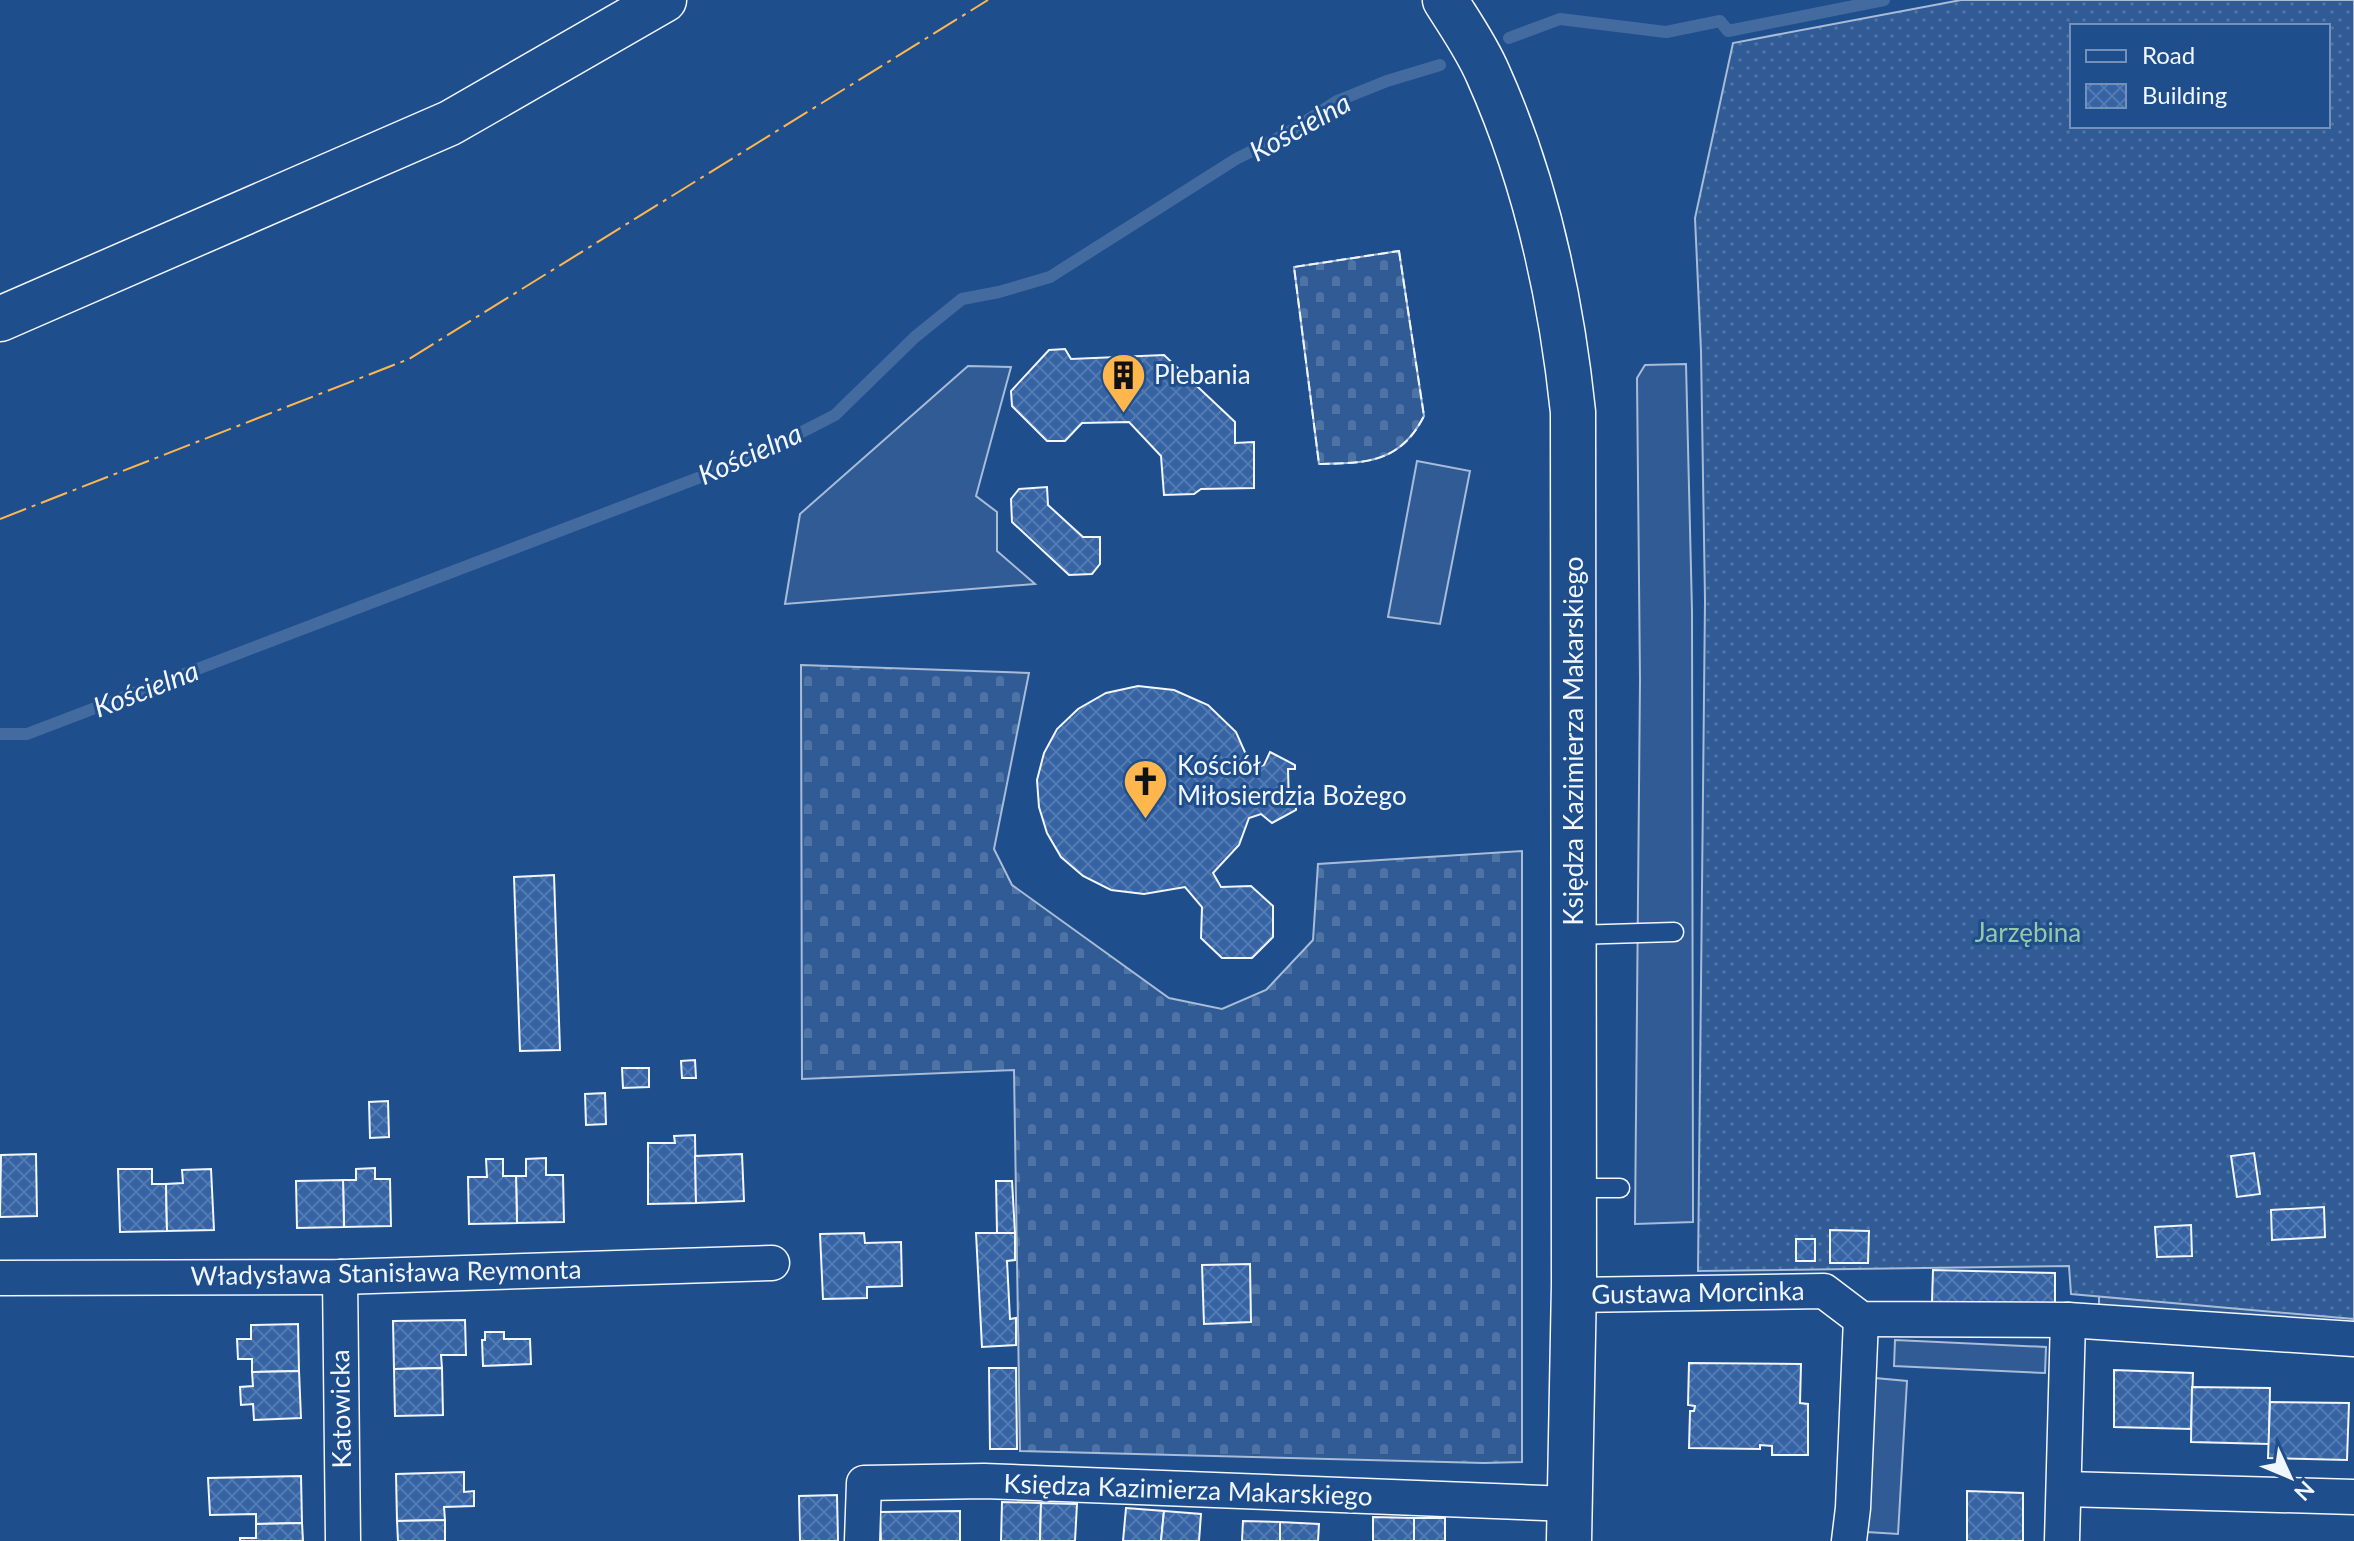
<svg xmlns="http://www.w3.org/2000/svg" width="2354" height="1541" viewBox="0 0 2354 1541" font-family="Lato,sans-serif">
<defs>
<pattern id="cemetery-stones" width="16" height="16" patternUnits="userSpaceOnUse" patternTransform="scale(2)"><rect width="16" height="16" fill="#305b95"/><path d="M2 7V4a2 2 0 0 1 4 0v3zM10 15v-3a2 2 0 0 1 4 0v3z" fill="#4e73a5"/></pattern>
<pattern id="garden-dots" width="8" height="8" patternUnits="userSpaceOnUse" patternTransform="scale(2)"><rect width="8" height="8" fill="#305b95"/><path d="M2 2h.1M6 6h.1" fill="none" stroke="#4e73a5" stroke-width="1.8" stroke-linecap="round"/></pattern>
<pattern id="building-cross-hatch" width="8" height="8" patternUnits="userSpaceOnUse" patternTransform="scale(2)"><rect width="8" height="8" fill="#3563a3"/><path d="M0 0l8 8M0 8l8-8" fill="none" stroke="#537ab1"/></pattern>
</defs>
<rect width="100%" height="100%" fill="#1f4e8c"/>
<g fill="#305b95" stroke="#a8bbd7" stroke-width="2">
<polygon points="1686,364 1692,611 1693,1222 1635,1224 1640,680 1637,378 1645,365"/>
<polygon points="968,366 1011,367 976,496 997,512 997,551 1035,584 785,604 800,514"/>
<polygon points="1417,461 1470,471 1440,624 1388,617"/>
<polygon points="2099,1281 2354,1304 2354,1329 2099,1311"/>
<polygon points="1895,1340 2046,1347 2045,1373 1894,1366"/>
<polygon points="1875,1378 1907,1381 1898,1534 1867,1532"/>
</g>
<g fill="url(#cemetery-stones)" stroke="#a8bbd7" stroke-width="2">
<path d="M1399 251 1424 416C1400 463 1367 463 1319 464L1294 267Z"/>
<polygon points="801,665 1029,673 994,849 1012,885 1169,998 1222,1009 1266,990 1313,940 1318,864 1522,851 1522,1462 1484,1463 1020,1451 1014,1070 802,1079"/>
</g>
<path fill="url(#garden-dots)" stroke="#a8bbd7" stroke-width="2" fill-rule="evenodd" d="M1961 0H2354V1319L2071 1294 2069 1266 1698 1271 1705 600 1701 351 1695 218 1733 43ZM2072 26H2328V126H2072Z"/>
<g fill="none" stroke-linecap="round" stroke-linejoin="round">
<g stroke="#446ba0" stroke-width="12">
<polyline points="1509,38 1560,19 1666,32 1720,21 1728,31 1884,0"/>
<polyline points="0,734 27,734 753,457 835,415 915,337 962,299 999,292 1050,277 1236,159 1286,134 1337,101 1387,81 1440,65"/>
</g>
</g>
<g fill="url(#building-cross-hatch)" stroke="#f2f6ff" stroke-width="2">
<polygon points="1065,349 1071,359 1164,355 1235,422 1235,443 1254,442 1254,488 1201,489 1194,494 1164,495 1161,456 1129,422 1082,423 1065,441 1047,441 1012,406 1011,391 1049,350"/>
<polygon points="1047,487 1048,505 1083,537 1100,537 1100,564 1092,574 1069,575 1012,522 1011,499 1019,489"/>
<polygon points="1138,686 1174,690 1208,705 1236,732 1252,768 1264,765 1270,752 1295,765 1295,769 1288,769 1289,805 1296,805 1296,810 1272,823 1261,814 1249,818 1239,845 1213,873 1221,887 1251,886 1273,906 1273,937 1252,958 1222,958 1201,938 1202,907 1185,887 1144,894 1111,890 1083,876 1061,857 1047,833 1039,807 1037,780 1044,753 1057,729 1078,709 1106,693"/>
<polygon points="554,875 560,1050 520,1051 514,877"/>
<polygon points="695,1060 696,1078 682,1078 681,1061"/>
<polygon points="622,1068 649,1068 649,1087 623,1088"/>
<polygon points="605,1093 606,1124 586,1125 585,1094"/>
<polygon points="388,1101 389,1137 370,1138 369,1102"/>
<polygon points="695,1135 696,1203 648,1204 648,1143 675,1143 674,1136"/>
<polygon points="2254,1153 2260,1194 2237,1197 2231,1156"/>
<polygon points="36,1154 37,1216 0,1217 1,1155"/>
<polygon points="742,1154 744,1201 696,1203 695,1156"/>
<polygon points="546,1158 546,1175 563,1175 564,1222 517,1223 516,1176 526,1176 526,1159"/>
<polygon points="486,1159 503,1159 503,1176 516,1176 517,1223 469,1224 468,1177 487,1177"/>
<polygon points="375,1168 375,1179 390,1179 391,1226 344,1227 343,1180 356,1180 356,1169"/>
<polygon points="118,1169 152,1169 152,1184 166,1184 167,1231 120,1232"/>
<polygon points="211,1169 214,1230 167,1231 166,1184 183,1183 182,1170"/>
<polygon points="343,1180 344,1227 297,1228 296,1181"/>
<polygon points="996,1181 1012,1181 1015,1233 997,1233"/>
<polygon points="2324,1207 2325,1237 2272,1240 2271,1210"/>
<polygon points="2191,1225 2192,1256 2157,1257 2155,1227"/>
<polygon points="1830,1230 1869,1231 1868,1263 1830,1263"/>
<polygon points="864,1233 865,1243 901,1242 902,1286 867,1287 867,1298 823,1299 820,1234"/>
<polygon points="976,1233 1015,1233 1015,1260 1007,1261 1010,1319 1016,1318 1016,1345 982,1347"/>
<rect x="1796" y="1239" width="19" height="22"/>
<polygon points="1250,1264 1251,1322 1204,1324 1202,1265"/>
<polygon points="1933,1270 2055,1273 2055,1307 1932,1302"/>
<polygon points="465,1320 466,1355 441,1355 442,1368 394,1369 393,1321"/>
<polygon points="298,1324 299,1371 252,1372 252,1359 238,1359 237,1339 251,1339 251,1325"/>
<polygon points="485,1332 504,1332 504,1339 530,1339 531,1364 483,1366 482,1340 485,1340"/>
<polygon points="1689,1363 1801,1364 1800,1403 1808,1404 1808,1455 1772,1455 1772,1446 1760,1445 1760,1449 1689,1448 1690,1411 1694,1411 1695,1406 1688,1405"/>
<polygon points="442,1368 443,1415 395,1416 394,1369"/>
<polygon points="989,1368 1016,1368 1017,1449 990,1449"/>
<polygon points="2114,1370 2193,1373 2191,1429 2114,1427"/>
<polygon points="299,1371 301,1418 254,1420 253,1404 241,1405 240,1387 253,1386 252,1372"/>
<polygon points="2192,1387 2270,1388 2269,1444 2191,1442"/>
<polygon points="2270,1402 2349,1403 2347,1460 2268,1458"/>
<polygon points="464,1472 464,1492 474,1491 474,1506 444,1507 445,1520 397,1521 396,1474"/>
<polygon points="301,1476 302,1523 256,1524 256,1514 210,1515 208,1478"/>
<polygon points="1967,1491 2023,1493 2023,1541 1967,1541"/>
<polygon points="837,1495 838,1541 800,1541 799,1496"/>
<polygon points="1002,1502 1041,1503 1040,1541 1001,1541"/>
<polygon points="1041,1503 1077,1504 1075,1541 1040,1541"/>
<polygon points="1126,1508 1164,1511 1161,1541 1123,1541"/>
<polygon points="960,1511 960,1541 881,1541 880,1512"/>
<polygon points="1164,1511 1201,1514 1199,1541 1161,1541"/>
<polygon points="1373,1517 1414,1518 1414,1541 1373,1541"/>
<rect x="1414" y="1518" width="31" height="23"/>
<polygon points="445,1520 445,1541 398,1541 397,1521"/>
<polygon points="1243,1521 1280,1522 1280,1541 1242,1541"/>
<polygon points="1280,1522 1319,1524 1318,1541 1280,1541"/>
<polygon points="302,1523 303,1541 240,1541 240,1538 256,1538 256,1524"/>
</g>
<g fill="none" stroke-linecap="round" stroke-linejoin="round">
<defs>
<g id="service">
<polyline points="1574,935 1674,932"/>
<polyline points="1573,1188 1620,1188"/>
</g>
<g id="minor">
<polyline points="340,1277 343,1541"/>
<polyline points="0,1278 340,1277 772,1263"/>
<polyline points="1574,1295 1824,1291 1861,1319 2068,1320 2354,1339"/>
<polyline points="2065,1489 2354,1497"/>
<polyline points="862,1541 864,1483 984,1481 1570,1504"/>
<polyline points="1849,1541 1853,1508 1861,1319"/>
<polyline points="2062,1541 2068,1320"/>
</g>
<path id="tertiary" d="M1445 0C1460 24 1477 48 1488 74 1536 181 1561 297 1573 412L1574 1284 1569 1541"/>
<polyline id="primary" points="0,319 450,123 664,0"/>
</defs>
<use href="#service" stroke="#f2f6ff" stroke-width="21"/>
<use href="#minor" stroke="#f2f6ff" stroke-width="37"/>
<use href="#tertiary" stroke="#f2f6ff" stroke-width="47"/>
<use href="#primary" stroke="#f2f6ff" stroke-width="47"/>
<use href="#service" stroke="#1f4e8c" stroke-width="18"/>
<use href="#minor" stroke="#1f4e8c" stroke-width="34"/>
<use href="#tertiary" stroke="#1f4e8c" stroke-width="44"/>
<use href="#primary" stroke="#1f4e8c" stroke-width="44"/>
<path stroke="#f2f6ff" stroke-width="2" stroke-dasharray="10 4" stroke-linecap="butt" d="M1399 251 1424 416C1400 463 1367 463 1319 464L1294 267Z"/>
<polyline stroke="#ffb74d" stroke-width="2" stroke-dasharray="28 6 4 6" stroke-linecap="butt" points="0,519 409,359 988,0"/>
</g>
<defs>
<symbol id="building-pin" viewBox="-11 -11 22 30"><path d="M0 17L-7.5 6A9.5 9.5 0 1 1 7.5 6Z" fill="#ffb74d" stroke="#1f4e8c"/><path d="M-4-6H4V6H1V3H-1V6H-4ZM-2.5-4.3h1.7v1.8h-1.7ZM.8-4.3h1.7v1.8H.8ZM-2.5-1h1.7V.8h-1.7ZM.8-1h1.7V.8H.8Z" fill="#111"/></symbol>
<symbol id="church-pin" viewBox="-11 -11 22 30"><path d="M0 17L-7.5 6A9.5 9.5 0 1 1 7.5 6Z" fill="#ffb74d" stroke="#1f4e8c"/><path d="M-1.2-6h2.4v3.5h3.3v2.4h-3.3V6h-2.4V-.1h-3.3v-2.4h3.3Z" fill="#111"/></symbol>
</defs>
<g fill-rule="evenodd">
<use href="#building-pin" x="1098" y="350" width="51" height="69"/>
<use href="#church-pin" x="1120" y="756" width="51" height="69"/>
</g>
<g text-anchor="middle" stroke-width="6" stroke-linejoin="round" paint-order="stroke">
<g font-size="26" fill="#f2f6ff" stroke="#1f4e8c" text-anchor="start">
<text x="1154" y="384">Plebania</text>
<text x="1177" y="775">Kościół<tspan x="1177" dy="30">Miłosierdzia Bożego</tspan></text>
</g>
<g font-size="26" fill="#f2f6ff" stroke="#1f4e8c">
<text transform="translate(1574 741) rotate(-90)" y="9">Księdza Kazimierza Makarskiego</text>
<text transform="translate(386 1273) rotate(-1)" y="9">Władysława Stanisława Reymonta</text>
<text transform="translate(1698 1293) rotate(-1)" y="9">Gustawa Morcinka</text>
<text transform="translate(341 1409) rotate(-91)" y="9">Katowicka</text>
<text transform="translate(1188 1490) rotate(2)" y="9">Księdza Kazimierza Makarskiego</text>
</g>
<g font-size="26" fill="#97c8a6" stroke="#1f4e8c">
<text x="2028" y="942">Jarzębina</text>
</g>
<g font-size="28" font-style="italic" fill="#f2f6ff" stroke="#1f4e8c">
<text transform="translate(1300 127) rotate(-29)" y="10">Kościelna</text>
<text transform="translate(750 454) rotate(-24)" y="10">Kościelna</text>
<text transform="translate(146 689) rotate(-21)" y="10">Kościelna</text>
</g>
</g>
<rect x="2070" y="24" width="260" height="104" fill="#1f4e8c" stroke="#7391ba" stroke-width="2"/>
<rect x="2086" y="50" width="40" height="12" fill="#1f4e8c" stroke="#7391ba" stroke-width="2"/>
<text x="2142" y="64" font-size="24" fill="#f2f6ff">Road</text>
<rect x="2086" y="84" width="40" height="24" fill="url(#building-cross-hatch)" stroke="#7391ba" stroke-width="2"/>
<text x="2142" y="104" font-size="24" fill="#f2f6ff">Building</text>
<g transform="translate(2290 1477) rotate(134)" stroke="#1f4e8c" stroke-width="6" paint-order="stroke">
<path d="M0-6L14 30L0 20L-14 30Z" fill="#f2f6ff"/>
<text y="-12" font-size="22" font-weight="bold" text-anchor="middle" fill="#f2f6ff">N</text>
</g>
</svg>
